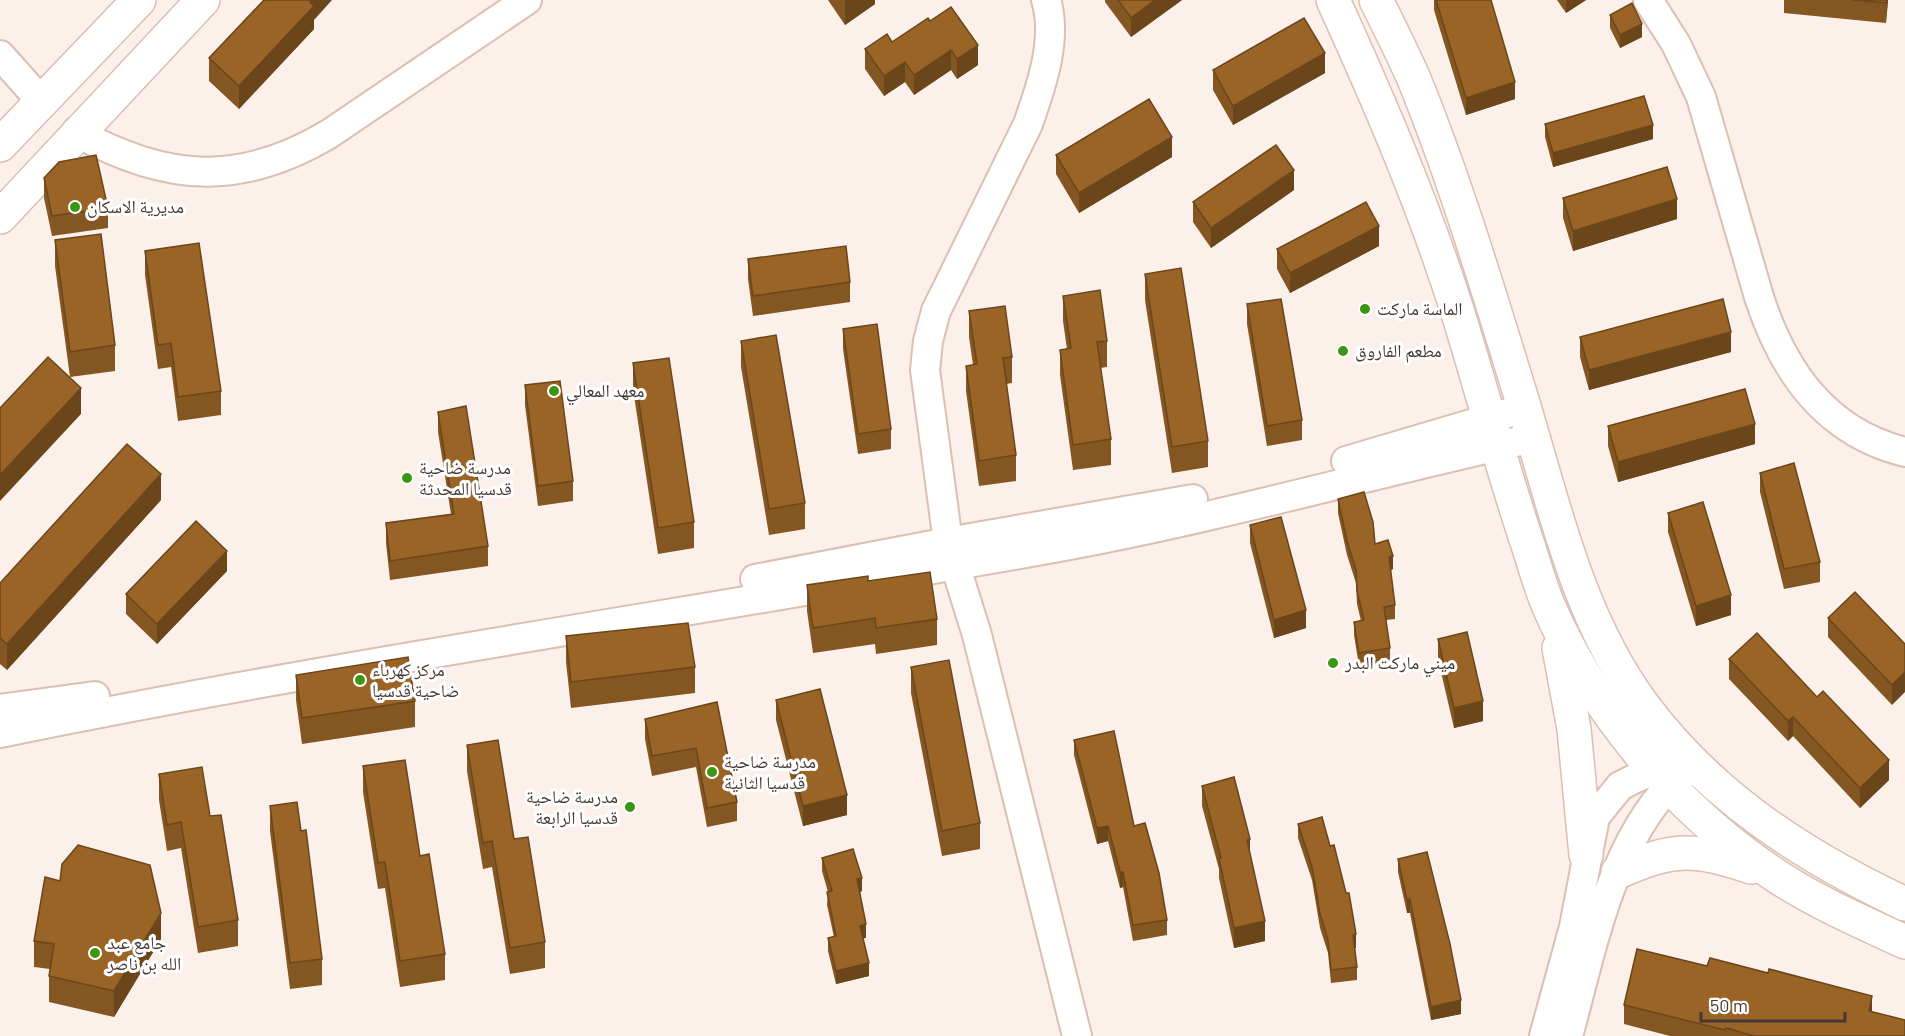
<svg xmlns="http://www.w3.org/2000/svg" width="1905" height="1036" viewBox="0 0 1905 1036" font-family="Barlow,'Noto Naskh Arabic',sans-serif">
<rect width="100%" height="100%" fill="#fcf0ea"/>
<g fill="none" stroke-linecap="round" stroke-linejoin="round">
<defs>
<g id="minor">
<path d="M1046 0C1058 39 1041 87 1028 124L936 311 928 341 925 370 948 542 977 635 1077 1036"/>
<path d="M1648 0 1676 44 1701 97 1759 297C1783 371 1825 432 1905 452"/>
<polyline points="0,55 41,101"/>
<path d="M76 132C166 182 240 187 329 134L527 0"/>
<polyline points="1346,461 1525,408"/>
<polyline points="755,579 948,542 1193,499"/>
<polyline points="0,709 95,696"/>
<path d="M0 733C351 661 706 611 1059 547 1218 518 1375 473 1533 438"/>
<polyline points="1544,1036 1574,927 1595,817 1620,786 1672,760"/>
<path d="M1568 1036C1592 950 1613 829 1686 771"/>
</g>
<g id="major">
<path d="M1333 0C1379 101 1423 203 1457 310 1481 387 1501 465 1527 542 1534 563 1540 586 1549 607 1596 714 1676 808 1772 873 1813 901 1860 921 1905 942"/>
<path d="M1376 0C1389 26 1402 52 1414 79 1455 180 1487 286 1519 390 1552 496 1575 613 1642 704 1710 796 1803 856 1905 904"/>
<polyline points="0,145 139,0"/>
<polyline points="0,217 203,0"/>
<polyline points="1559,648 1574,729 1586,855"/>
<path d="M1618 872C1675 847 1693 848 1751 867"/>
</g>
</defs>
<use href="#minor" stroke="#dbbfb1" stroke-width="32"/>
<use href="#major" stroke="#dbbfb1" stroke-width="36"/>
<use href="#minor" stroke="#fff" stroke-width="28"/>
<use href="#major" stroke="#fff" stroke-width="33"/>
</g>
<g fill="#845621">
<polygon points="828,0 875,0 875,4 845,25"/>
<polygon points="1105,0 1182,0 1131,37 1105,2"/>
<polygon points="1434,0 1491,0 1515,99 1466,115 1434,10"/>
<polygon points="1557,0 1586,0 1566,13"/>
<polygon points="1784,0 1888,0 1886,23 1784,13"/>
<polygon points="1610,15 1642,37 1620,48 1610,28"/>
<polygon points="314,20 314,29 239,109 209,81 209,58"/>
<polygon points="930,21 978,65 957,79 951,70 914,95 905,82 884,96 865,69 865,49 892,42"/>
<polygon points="1213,70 1325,73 1233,125 1213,90"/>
<polygon points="1545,124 1653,139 1553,167 1545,137"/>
<polygon points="1056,155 1172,157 1079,213 1056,174"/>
<polygon points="44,178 108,208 108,228 52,236 44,198"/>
<polygon points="1294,190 1211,248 1193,222 1193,202"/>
<polygon points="1563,198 1677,219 1573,251 1563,218"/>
<polygon points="55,240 115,345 115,371 70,377 55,266"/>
<polygon points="1379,246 1290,293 1277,269 1277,249"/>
<polygon points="145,251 221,391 221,415 178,421 171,367 158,369 145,275"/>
<polygon points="748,259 850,282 850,302 753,316 748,279"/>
<polygon points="1145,274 1208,441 1208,467 1172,473 1145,300"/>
<polygon points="1063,296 1107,341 1107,367 1100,368 1111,439 1111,465 1073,470 1060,375 1060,350 1067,349 1063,321"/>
<polygon points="1247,304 1302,420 1302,440 1267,446 1247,324"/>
<polygon points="969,311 1012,357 1012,383 1006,384 1016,455 1016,481 979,486 966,391 966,366 973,365 969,337"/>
<polygon points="843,329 891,429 891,449 858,454 843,349"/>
<polygon points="1580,337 1731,352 1589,390 1580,357"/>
<polygon points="741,341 805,503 805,529 769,535 741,367"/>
<polygon points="633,363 694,522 694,548 658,554 633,389"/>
<polygon points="525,385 573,481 573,501 538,506 525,405"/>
<polygon points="438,412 488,546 488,566 390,580 386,543 386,523 451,514 438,432"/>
<polygon points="1608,426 1755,444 1618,482 1608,446"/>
<polygon points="1760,473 1820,562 1820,582 1784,589 1760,492"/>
<polygon points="1338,499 1375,544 1393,569 1390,570 1395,605 1395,619 1386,620 1390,648 1390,661 1359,666 1354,635 1354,622 1361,621 1357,604 1356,583 1347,555 1338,513"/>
<polygon points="161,500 7,670 0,664 0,583"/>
<polygon points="1668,513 1731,615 1696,626 1668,532"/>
<polygon points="1250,525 1306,628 1274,638 1250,543"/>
<polygon points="227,571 157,644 126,614 126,594"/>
<polygon points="868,581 937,619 937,645 876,654 875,644 813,653 807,611 807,585"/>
<polygon points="1828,618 1905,644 1892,705 1828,637"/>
<polygon points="566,636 695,667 695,693 571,708 566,662"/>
<polygon points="1438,639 1483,721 1454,728 1438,659"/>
<polygon points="1729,659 1889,780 1860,808 1793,736 1788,741 1729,679"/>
<polygon points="911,667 980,823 980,849 942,856 911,693"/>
<polygon points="296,675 415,701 415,727 302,744 296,700"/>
<polygon points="776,700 847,815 803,826 776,720"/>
<polygon points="717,702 737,802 737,821 707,827 696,767 652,776 645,739 645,719"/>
<polygon points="1074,740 1134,826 1167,920 1167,935 1133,941 1123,887 1120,888 1108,841 1097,844 1074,755"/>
<polygon points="467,745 545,942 545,968 510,974 492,867 483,869 467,771"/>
<polygon points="363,766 445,954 445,980 400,987 385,888 378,889 363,792"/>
<polygon points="159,774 238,920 238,946 198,953 181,848 167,851 159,800"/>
<polygon points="1202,786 1250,852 1265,941 1234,948 1219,878 1219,869 1202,806"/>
<polygon points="270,806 301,831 322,959 322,985 290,989 270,831"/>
<polygon points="1298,824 1330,846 1346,893 1356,948 1355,948 1357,967 1357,980 1331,983 1328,953 1320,928 1312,880 1298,838"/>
<polygon points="822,858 862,891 860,892 866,938 863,938 869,976 836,984 828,951 828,938 834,937 827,905 828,892 822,871"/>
<polygon points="1398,859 1461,1014 1431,1020 1410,913 1407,913 1398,872"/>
<polygon points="161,939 114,1017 49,1002 49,976 50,969 34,967 34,941"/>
<polygon points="1624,1005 1872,1012 1905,1036 1670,1036 1624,1024"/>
</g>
<g fill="#6b461b">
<polygon points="312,0 332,0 314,20 314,29 239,109 239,86"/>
<polygon points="845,0 875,0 875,4 845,25"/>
<polygon points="1155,0 1182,0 1131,37 1131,18"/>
<polygon points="1566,0 1586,0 1566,13"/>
<polygon points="1887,0 1888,0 1886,23"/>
<polygon points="1642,24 1642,37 1620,48 1620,35"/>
<polygon points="978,45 978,65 957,79 957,59"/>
<polygon points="951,50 951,70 914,95 914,75"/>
<polygon points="1325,53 1325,73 1233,125 1233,106"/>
<polygon points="905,62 905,82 884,96 884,76"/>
<polygon points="1515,82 1515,99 1466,115 1466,98"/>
<polygon points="1653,125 1653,139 1553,167 1553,153"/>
<polygon points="1172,137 1172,157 1079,213 1079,193"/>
<polygon points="1294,170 1294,190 1211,248 1211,228"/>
<polygon points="1677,199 1677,219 1573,251 1573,231"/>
<polygon points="1379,226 1379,246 1290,293 1290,273"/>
<polygon points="1731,332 1731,352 1589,390 1589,370"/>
<polygon points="81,388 81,414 0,501 0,475"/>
<polygon points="1755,424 1755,444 1618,482 1618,462"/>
<polygon points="161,474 161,500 7,670 7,644"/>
<polygon points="227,551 227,571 157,644 157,624"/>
<polygon points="1393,556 1393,569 1389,571 1389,557"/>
<polygon points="1731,595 1731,615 1696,626 1696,606"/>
<polygon points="1306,610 1306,628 1274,638 1274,620"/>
<polygon points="1905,672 1905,692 1892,705 1892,685"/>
<polygon points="1483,701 1483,721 1454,728 1454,708"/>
<polygon points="1793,717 1793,736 1788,741 1788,721"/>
<polygon points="1889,760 1889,780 1860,808 1860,788"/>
<polygon points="847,795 847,815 803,826 803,806"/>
<polygon points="1108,826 1108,841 1097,844 1097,828"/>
<polygon points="1250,839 1250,859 1247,840"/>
<polygon points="1120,872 1123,872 1123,887 1120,888"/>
<polygon points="862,878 862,891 857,893 857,879"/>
<polygon points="1410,899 1410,913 1407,913 1407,900"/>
<polygon points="161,913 161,939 114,1017 114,991"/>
<polygon points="1265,921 1265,941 1234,948 1234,928"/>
<polygon points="866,924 866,938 860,939 860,926"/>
<polygon points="1356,934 1356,948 1353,948 1353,935"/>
<polygon points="869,963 869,976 836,984 836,971"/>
<polygon points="1872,996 1872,1016 1869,1011"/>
<polygon points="1461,1000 1461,1014 1431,1020 1431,1007"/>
</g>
<g fill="#996426" stroke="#6b461b" stroke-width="1.5">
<polygon points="264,0 312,0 310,2 314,6 239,86 209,58"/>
<polygon points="1118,0 1155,0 1131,18"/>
<polygon points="1436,0 1491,0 1515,82 1466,98"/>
<polygon points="1853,0 1887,0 1886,3"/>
<polygon points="1632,3 1642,24 1620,35 1610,15"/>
<polygon points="951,7 978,45 957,59 951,50 914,75 905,62 884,76 865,49 887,34 892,42 928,18 930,21"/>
<polygon points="1304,18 1325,53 1233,106 1213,70"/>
<polygon points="1644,96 1653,125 1553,153 1545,124"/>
<polygon points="1149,99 1172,137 1079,193 1056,155"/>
<polygon points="1276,145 1294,170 1211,228 1193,202"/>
<polygon points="96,155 108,208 52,216 44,178 59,162"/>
<polygon points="1667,167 1677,199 1573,231 1563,198"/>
<polygon points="1366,202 1379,226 1290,273 1277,249"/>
<polygon points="101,234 115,345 70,352 55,240"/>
<polygon points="199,243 221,391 178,397 171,343 158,345 145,251"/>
<polygon points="846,246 850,282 753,296 748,259"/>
<polygon points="1181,268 1208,441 1172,447 1145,274"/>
<polygon points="1100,290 1107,341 1097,342 1111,439 1073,445 1060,350 1071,348 1063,296"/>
<polygon points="1281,299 1302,420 1267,426 1247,304"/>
<polygon points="1723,299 1731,332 1589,370 1580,337"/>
<polygon points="1005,306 1012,357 1003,358 1016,455 979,461 966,366 977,364 969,311"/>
<polygon points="877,324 891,429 858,434 843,329"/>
<polygon points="776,335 805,503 769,509 741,341"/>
<polygon points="48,357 81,388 0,475 0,408"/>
<polygon points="669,358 694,522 658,528 633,363"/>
<polygon points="560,381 573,481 538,486 525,385"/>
<polygon points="1745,389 1755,424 1618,462 1608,426"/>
<polygon points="466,406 488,546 390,561 386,523 454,514 438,412"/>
<polygon points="127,444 161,474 7,644 0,638 0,583"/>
<polygon points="1794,463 1820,562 1784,569 1760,473"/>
<polygon points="1364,492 1373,522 1375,544 1388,540 1393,556 1389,557 1395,605 1384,607 1390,648 1359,653 1354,622 1364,620 1357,591 1356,570 1347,541 1338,499"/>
<polygon points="1703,502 1731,595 1696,606 1668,513"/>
<polygon points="1281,517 1306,610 1274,620 1250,525"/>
<polygon points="196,521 227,551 157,624 126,594"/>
<polygon points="930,572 937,619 876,628 875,618 813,628 807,585 868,576 868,581"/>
<polygon points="1855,592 1905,644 1905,672 1892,685 1828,618"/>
<polygon points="688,623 695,667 571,682 566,636"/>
<polygon points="1467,632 1483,701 1454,708 1438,639"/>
<polygon points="1757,633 1817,697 1823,691 1889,760 1860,788 1793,717 1788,721 1729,659"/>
<polygon points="408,657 415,701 302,718 296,675"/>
<polygon points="949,660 980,823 942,831 911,667"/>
<polygon points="820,689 847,795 803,806 776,700"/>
<polygon points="717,702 737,802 707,808 696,748 652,756 645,719"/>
<polygon points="1114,731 1134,826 1145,823 1159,873 1167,920 1133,925 1123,872 1120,872 1108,826 1097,828 1074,740"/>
<polygon points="498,740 514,839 528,837 545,942 510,948 492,841 483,843 467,745"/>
<polygon points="405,760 420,856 429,854 445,954 400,961 385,862 378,863 363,766"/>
<polygon points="202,767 210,816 221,815 238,920 198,927 181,822 167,825 159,774"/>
<polygon points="1234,777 1250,839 1247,840 1265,921 1234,928 1219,858 1221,858 1202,786"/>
<polygon points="297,802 301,831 306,830 322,959 290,963 270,806"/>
<polygon points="1322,817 1330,846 1334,845 1346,893 1349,893 1356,934 1353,935 1357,967 1331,970 1328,940 1320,914 1312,867 1298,824"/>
<polygon points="78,845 150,865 161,913 114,991 49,976 54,944 34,941 45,877 60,881 62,864"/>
<polygon points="853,849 862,878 857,879 866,924 860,926 869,963 836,971 828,938 836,936 827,892 832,891 822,858"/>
<polygon points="1427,852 1450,944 1461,1000 1431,1007 1410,899 1407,900 1398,859"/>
<polygon points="1637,949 1707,966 1710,958 1768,973 1769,969 1872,996 1869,1011 1905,1020 1905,1036 1754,1036 1726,1028 1725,1030 1624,1005"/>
</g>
<g fill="#3b9612" stroke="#fff" stroke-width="2">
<circle cx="75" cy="207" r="6"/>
<circle cx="1365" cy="309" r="6"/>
<circle cx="1343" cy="351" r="6"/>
<circle cx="554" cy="391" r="6"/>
<circle cx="407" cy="478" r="6"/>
<circle cx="1333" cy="663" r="6"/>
<circle cx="360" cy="680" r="6"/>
<circle cx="712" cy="772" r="6"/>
<circle cx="630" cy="807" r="6"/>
<circle cx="95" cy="953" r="6"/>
</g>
<g text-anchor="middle" stroke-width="6" stroke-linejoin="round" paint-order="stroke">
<g font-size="18" fill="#443933" stroke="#fff" text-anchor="start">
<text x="87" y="213">مديرية الاسكان</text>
<text x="1377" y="315">الماسة ماركت</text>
<text x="1355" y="357">مطعم الفاروق</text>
<text x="566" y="397">معهد المعالي</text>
<text x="419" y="474">مدرسة ضاحية<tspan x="419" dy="21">قدسيا المحدثة</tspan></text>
<text x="1345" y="669">ميني ماركت البدر</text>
<text x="372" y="676">مركز كهرباء<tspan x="372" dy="21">ضاحية قدسيا</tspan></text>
<text x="724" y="768">مدرسة ضاحية<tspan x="724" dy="21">قدسيا الثانية</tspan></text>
<text x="618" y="803" text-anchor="end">مدرسة ضاحية<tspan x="618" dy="21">قدسيا الرابعة</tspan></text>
<text x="107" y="949">جامع عبد<tspan x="107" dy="21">الله بن ناصر</tspan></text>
</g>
</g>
<path d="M1701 1012v9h144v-9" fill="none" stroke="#443933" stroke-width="3"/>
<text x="1710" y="1012" font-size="18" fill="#443933" stroke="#ffffff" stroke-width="4.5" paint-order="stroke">50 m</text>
</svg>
